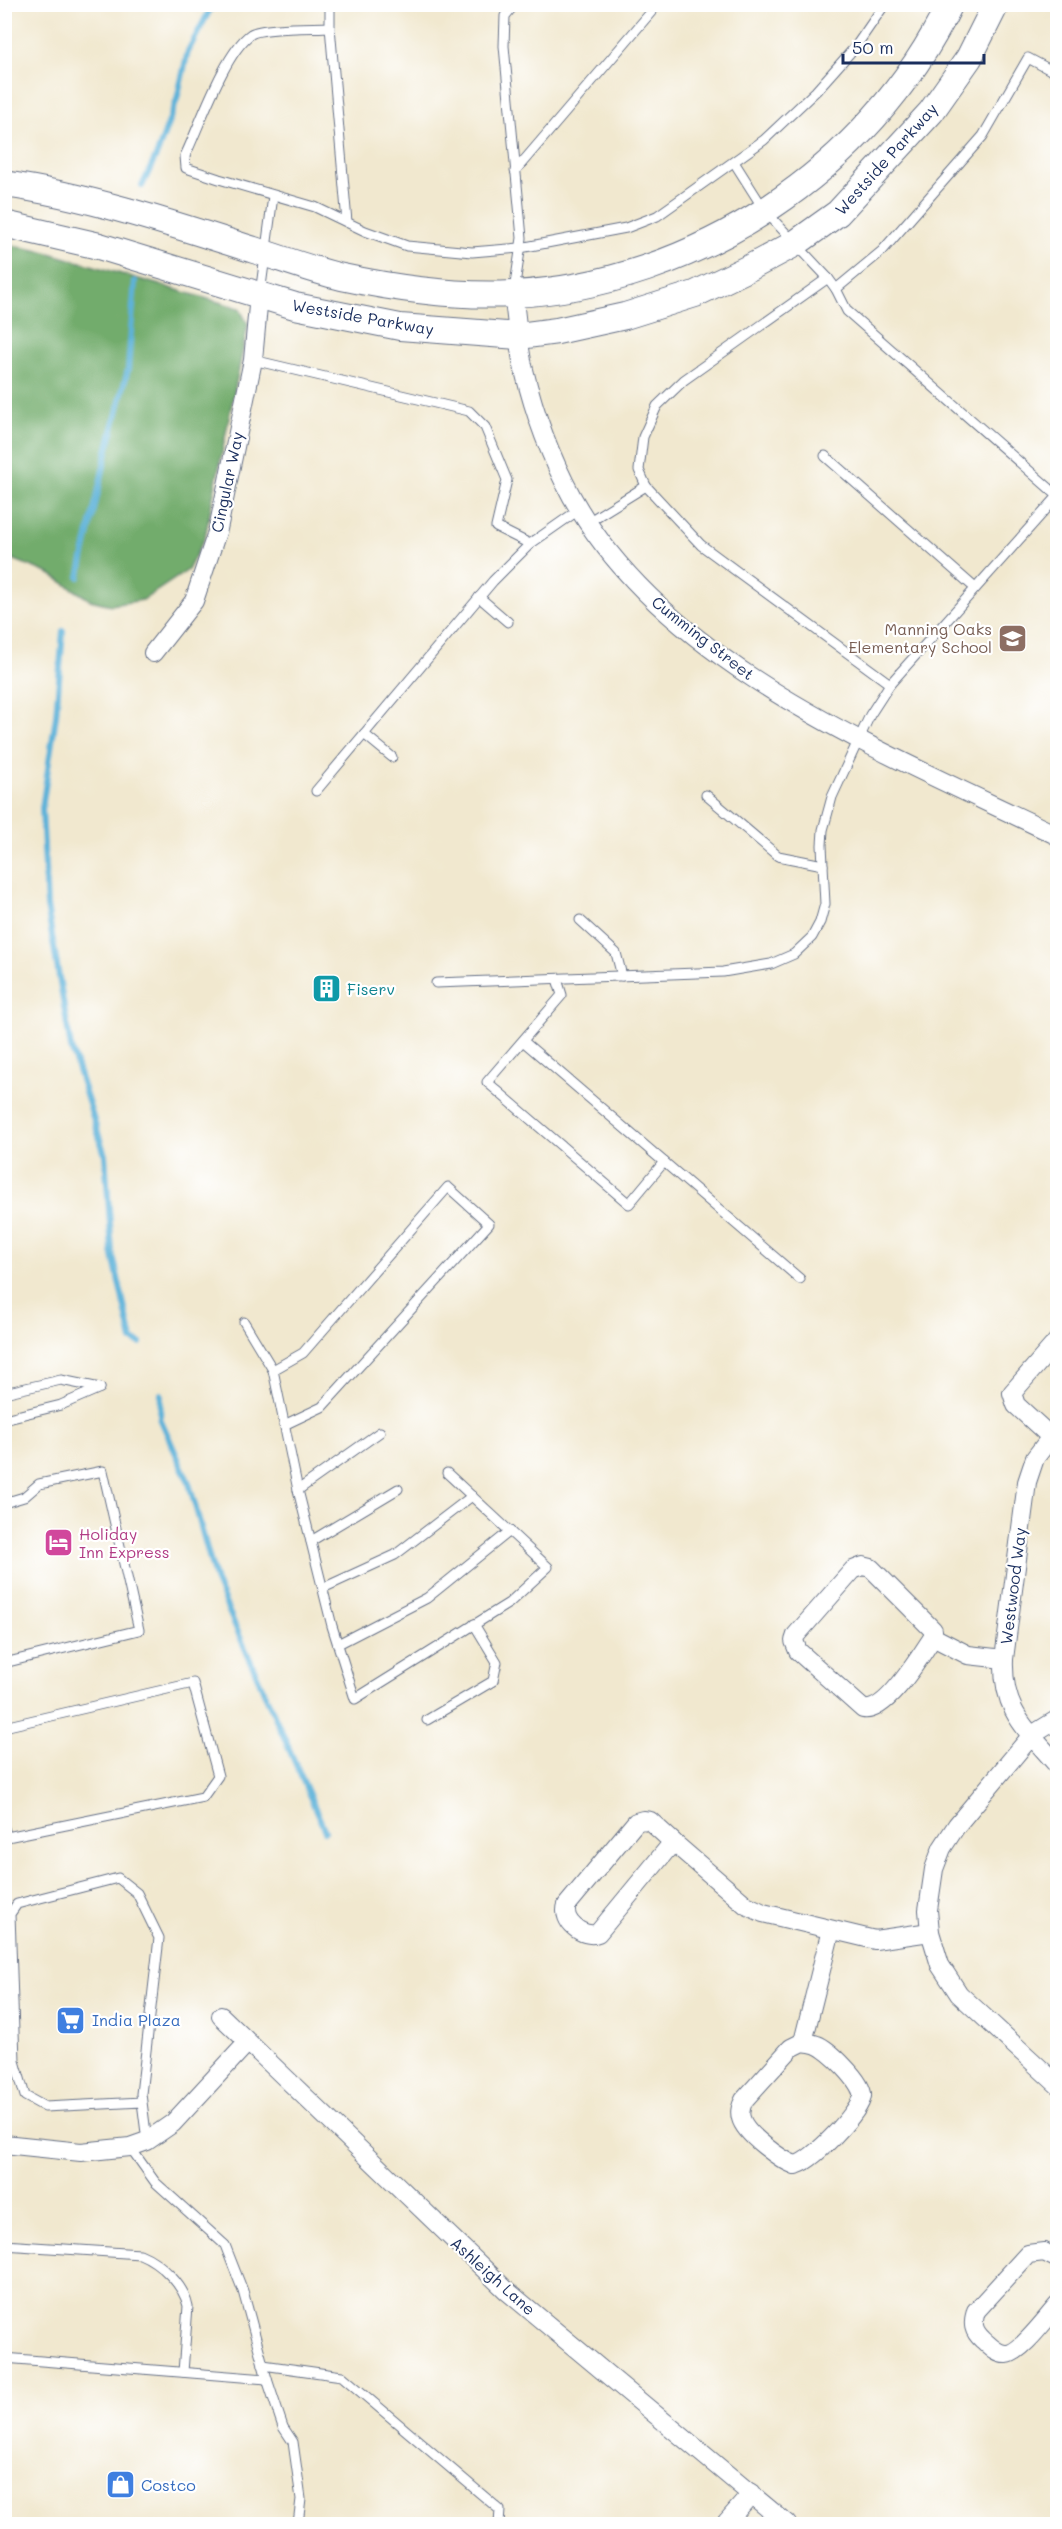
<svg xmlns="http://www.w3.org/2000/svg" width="1062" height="2529" viewBox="0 0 1062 2529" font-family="Mali,sans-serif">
<rect width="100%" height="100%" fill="#fff"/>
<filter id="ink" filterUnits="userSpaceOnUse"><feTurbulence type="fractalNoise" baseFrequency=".0167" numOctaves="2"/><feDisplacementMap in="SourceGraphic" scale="12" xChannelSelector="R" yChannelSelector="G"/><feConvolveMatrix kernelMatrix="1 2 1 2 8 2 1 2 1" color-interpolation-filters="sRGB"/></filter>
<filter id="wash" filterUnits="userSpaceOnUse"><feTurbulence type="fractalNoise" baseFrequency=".008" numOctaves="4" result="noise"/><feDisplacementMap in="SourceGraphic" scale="24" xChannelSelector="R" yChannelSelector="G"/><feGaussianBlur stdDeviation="1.35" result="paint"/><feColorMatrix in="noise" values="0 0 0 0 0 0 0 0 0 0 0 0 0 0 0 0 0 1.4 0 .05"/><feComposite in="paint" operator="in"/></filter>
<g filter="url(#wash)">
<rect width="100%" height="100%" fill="#f1e8cf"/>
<polygon fill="#72ac6c" stroke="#466e65" stroke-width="1.5" points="4,244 46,252 239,308 248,324 205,537 188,570 143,600 111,605 90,600 50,574 5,556"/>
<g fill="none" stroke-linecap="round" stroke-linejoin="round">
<g stroke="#5db2d9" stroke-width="6">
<polyline points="142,186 157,154 177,99 188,51 213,4"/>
<polyline points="79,577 107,452 128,369 135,281"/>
<polyline points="63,631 56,716 42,808 47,906 71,1048 105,1155 112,1251 132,1340 140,1343"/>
<polyline points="161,1394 160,1418 189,1483 216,1582 325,1831"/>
</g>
</g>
</g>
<g filter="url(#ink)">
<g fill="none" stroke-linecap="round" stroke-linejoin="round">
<defs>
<g id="lane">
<polyline points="330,4 330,27 347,222"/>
<path d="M330 27C314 28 262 27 251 34 224 53 200 125 185 156L186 168 219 179 315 207 365 231 407 246 472 252 520 248 626 228 657 216 764 140 816 91 856 46 885 4"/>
<polyline points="734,162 765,211 828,278 836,289 882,251 983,136 1028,58 1058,74"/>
<polyline points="515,171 658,4"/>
<polyline points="828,278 684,380 657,406 643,437 639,470 646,486 701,545 890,684 1058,496"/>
<polyline points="836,289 847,311 1058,496"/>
<polyline points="514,291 522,238 504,46 505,16 515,4"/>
<polyline points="260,294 273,196"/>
<polyline points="253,360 469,411 485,427 507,480 496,527 530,544"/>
<polyline points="825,456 975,588"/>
<polyline points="588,522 646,486"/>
<polyline points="479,597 508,622"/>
<polyline points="364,734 392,757"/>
<polyline points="316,791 493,581 530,544 580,509"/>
<polyline points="706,795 778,856 823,865"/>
<polyline points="580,920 616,953 622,976"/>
<polyline points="436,983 723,972 771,964 794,954 812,937 820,922 825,904 822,845 823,830 832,797 870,715 890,684"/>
<polyline points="523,1041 664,1162 629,1204 487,1082 562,995 557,979"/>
<polyline points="664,1162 800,1279"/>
<polyline points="244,1322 273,1370 298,1490 332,1626 355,1699 509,1603 548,1567 447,1473"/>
<polyline points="273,1370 303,1353 448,1187 489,1224 322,1407 284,1425"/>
<polyline points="4,1393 61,1380 100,1388"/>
<polyline points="4,1419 61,1405 100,1388"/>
<polyline points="298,1490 380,1432"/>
<polyline points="4,1503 24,1497 39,1484 103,1471 139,1630 4,1663"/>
<polyline points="311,1541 398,1489"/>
<polyline points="323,1588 395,1555 472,1496"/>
<polyline points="338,1644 427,1598 510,1531"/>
<polyline points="427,1720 493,1681 497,1662 474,1624"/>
<polyline points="4,1727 193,1683 218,1776 203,1797 7,1837 4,1828"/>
<polyline points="142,2102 45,2107 25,2096 15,2061 10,1914 17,1904 118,1878 137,1893 159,1938 141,2094 147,2141"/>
<polyline points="130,2147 155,2182 225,2245 243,2291 267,2379 283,2427 293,2442 301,2499 298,2524"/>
<path d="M4 2245 140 2254C160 2262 184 2285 188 2306L183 2372"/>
<polyline points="4,2358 267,2379"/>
<polyline points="263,2365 342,2376 500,2510 499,2524"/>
</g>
<g id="street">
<path d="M513 294C517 319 518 346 524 370 534 412 551 458 572 497 667 668 890 754 1058 836"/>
<polyline points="153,653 194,601 218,529 253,360 259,295"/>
<polyline points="1058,1340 1012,1393 1016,1405 1051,1437 1058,1430"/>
<path d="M1051 1437 1035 1458 1027 1482 1004 1659C1002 1712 1026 1728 1058 1766"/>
<path d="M863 1566 871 1568 933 1630V1637C921 1655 886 1714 863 1709L798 1651 794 1641 796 1635 853 1570Z"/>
<polyline points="933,1637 968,1655 1004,1659"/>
<polyline points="1058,1719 1032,1735 957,1825 942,1848 934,1869 928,1910 930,1932 940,1965 959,1994 1058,2085"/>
<path d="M643 1820 650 1821 673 1842 598 1933C583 1939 561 1921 567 1905L636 1822Z"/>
<polyline points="673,1842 746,1905 763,1913 875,1940 930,1932"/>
<polyline points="221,2016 507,2291 787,2524"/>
<path d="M803 2042C807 2043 813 2043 817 2045 828 2049 864 2083 862 2096 860 2112 811 2163 795 2165 781 2160 745 2134 741 2118 739 2111 741 2106 744 2100L791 2048Z"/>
<polyline points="803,2042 831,1930"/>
<polyline points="4,2144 81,2152 130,2147 147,2141 173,2123 248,2042"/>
<path d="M1058 2259 1044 2252 1028 2254 976 2311C972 2324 973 2331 983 2340 990 2346 997 2355 1007 2354 1021 2353 1047 2317 1058 2305"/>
<polyline points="725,2524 752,2493"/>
</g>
<g id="secondary">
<path d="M4 184C89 196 173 224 254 250 283 259 312 270 342 277 398 289 455 297 513 294 694 285 871 169 950 4"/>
<polyline points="4,224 99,246 295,306 400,327 519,336 557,331 625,316 695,294 751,267 796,243 838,213 931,112 969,58 996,4"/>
</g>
</defs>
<use href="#lane" stroke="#667086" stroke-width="11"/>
<use href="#street" stroke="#667086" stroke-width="20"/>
<use href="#secondary" stroke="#667086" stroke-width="28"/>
<use href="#lane" stroke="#fff" stroke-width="9"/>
<use href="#street" stroke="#fff" stroke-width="18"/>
<use href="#secondary" stroke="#fff" stroke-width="26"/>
</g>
</g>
<defs>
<symbol id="school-square" viewBox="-11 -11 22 22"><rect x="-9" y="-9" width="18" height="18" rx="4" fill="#8d6e63" stroke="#fff"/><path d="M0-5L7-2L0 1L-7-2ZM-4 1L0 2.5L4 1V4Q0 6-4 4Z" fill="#fff"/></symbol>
<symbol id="building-square" viewBox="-11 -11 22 22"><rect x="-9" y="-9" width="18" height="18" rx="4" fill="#0f9aa8" stroke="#fff"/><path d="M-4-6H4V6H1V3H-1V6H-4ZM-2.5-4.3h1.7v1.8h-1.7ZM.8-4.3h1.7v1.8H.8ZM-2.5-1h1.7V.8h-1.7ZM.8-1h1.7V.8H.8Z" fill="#fff"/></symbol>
<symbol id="hotel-square" viewBox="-11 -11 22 22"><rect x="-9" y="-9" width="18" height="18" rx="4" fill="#d1479c" stroke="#fff"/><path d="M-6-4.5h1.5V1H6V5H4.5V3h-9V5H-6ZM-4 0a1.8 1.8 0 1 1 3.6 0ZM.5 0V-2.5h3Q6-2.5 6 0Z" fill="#fff"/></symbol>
<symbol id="supermarket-square" viewBox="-11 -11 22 22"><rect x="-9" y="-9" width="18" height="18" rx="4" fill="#3f7fe0" stroke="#fff"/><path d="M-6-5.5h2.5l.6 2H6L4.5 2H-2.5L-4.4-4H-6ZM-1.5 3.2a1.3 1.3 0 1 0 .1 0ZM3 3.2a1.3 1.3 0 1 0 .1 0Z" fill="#fff"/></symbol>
<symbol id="shop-square" viewBox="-11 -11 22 22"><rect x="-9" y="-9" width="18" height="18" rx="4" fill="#3f7fe0" stroke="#fff"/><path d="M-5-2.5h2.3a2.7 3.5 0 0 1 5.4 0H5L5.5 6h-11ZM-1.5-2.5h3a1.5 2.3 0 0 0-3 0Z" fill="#fff"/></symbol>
</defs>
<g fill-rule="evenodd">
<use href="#school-square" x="996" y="622" width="33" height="33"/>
<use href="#building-square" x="310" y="972" width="33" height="33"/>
<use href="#hotel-square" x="42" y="1526" width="33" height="33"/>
<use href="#supermarket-square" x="54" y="2004" width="33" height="33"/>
<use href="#shop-square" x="104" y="2468" width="33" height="33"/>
</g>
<g text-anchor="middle" stroke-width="4.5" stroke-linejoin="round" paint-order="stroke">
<g font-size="16" fill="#1b2f5e" stroke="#fff">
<text transform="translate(886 159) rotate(-48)" y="6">Westside Parkway</text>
<text transform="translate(363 317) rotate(10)" y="6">Westside Parkway</text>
<text transform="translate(227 482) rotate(-78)" y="6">Cingular Way</text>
<text transform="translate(703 638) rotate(38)" y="6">Cumming Street</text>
<text transform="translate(1013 1586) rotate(-83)" y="6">Westwood Way</text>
<text transform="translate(493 2276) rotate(42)" y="6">Ashleigh Lane</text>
</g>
<g font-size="16" fill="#785e54" stroke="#fff" text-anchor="end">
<text x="992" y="635">Manning Oaks<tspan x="992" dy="18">Elementary School</tspan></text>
</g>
<g font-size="16" fill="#0d838f" stroke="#fff" text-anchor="start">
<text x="347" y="995">Fiserv</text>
</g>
<g font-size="16" fill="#b23c85" stroke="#fff" text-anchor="start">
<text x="79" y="1540">Holiday<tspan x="79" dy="18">Inn Express</tspan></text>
</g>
<g font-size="16" fill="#366cbe" stroke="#fff" text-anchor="start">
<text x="92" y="2026">India Plaza</text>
<text x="141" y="2491">Costco</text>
</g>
</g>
<rect width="1062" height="2529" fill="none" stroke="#fff" stroke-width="24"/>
<path d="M843 54v9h141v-9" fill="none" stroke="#1b2f5e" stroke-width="3"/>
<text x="852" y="54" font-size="18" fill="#1b2f5e" stroke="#ffffff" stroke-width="4.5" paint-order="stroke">50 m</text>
</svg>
